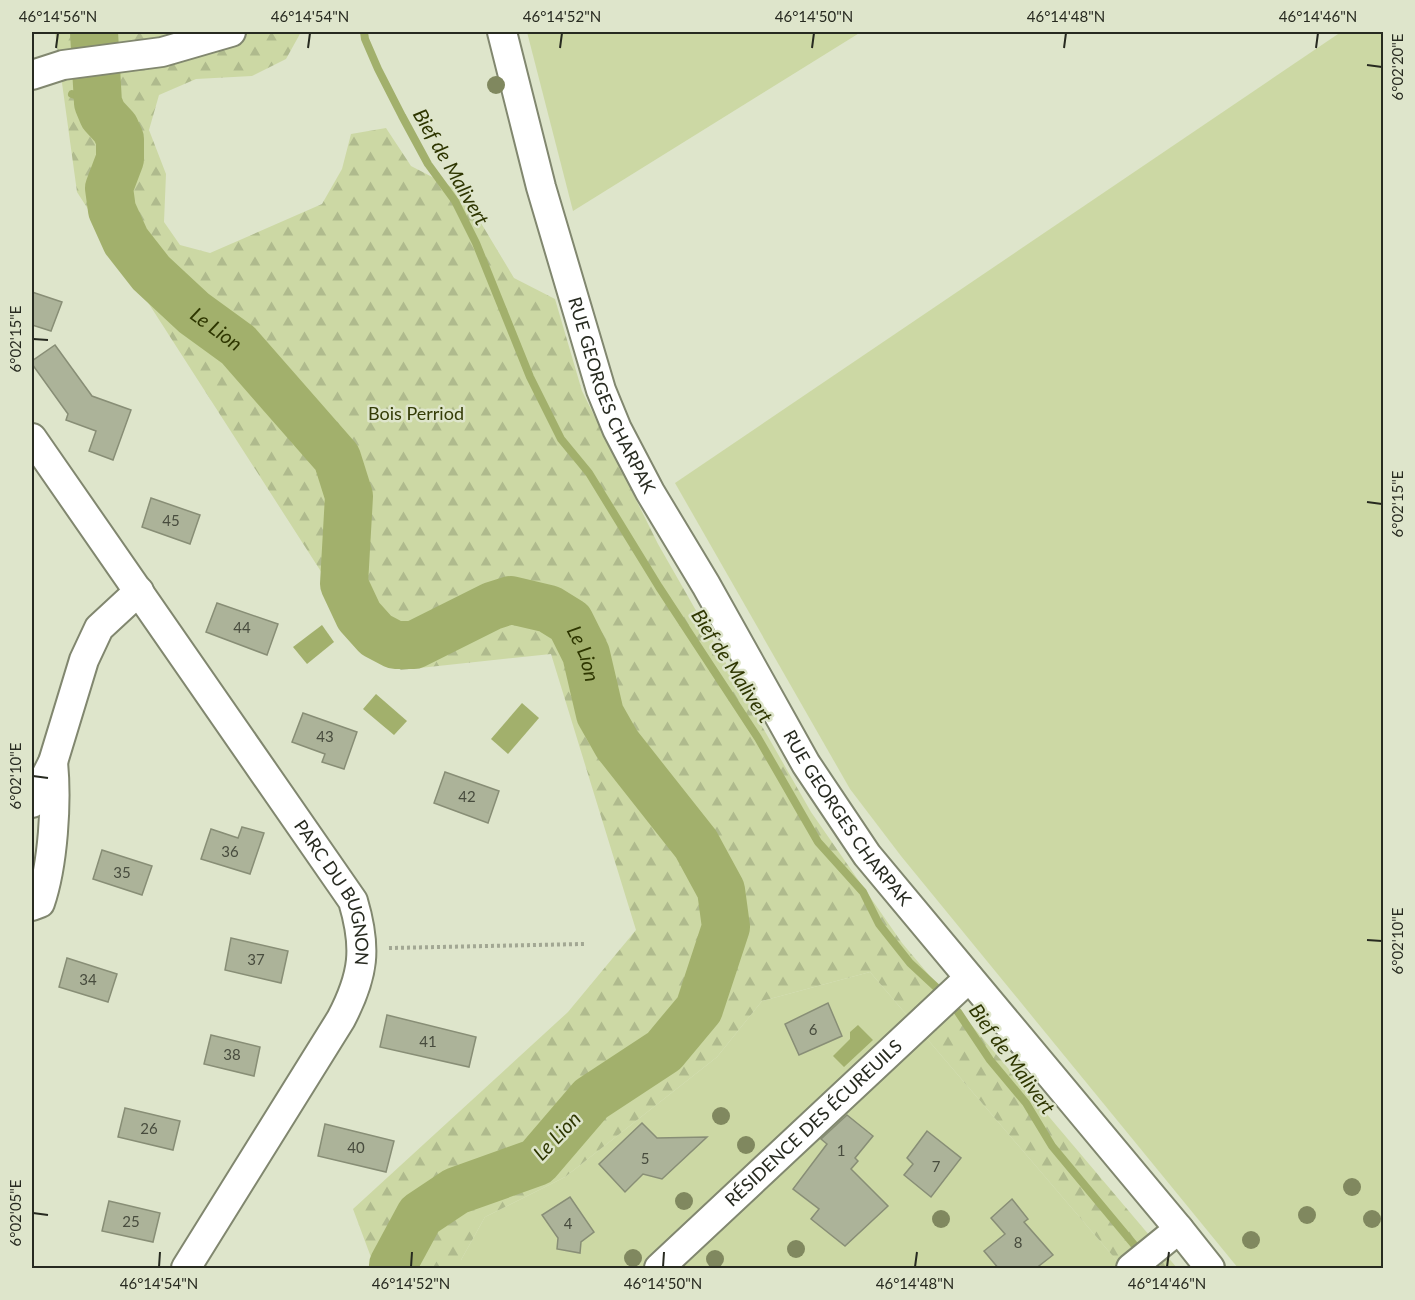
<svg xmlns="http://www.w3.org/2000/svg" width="1415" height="1300" viewBox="0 0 1415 1300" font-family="Lato,sans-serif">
<defs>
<pattern id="forest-firs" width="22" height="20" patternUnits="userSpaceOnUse" patternTransform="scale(1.5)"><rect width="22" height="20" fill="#ccd8a4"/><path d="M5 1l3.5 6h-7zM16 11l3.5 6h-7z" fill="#afba8d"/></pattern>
</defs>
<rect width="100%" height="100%" fill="#dee5cb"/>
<g fill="#ccd8a4">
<polygon points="527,32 861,32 573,211"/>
<polygon points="1341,32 1384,32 1383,1268 1238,1268 901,856 850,789 675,483"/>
<polygon points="870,972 1123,1268 461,1268 461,1260 485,1217 565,1177 717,1057 762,1001"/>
</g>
<polygon fill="url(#forest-firs)" points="55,32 301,32 286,59 252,76 196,79 159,95 149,130 166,174 164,222 180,245 210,253 322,204 342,169 351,134 386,128 411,166 463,193 514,278 555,299 582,391 658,544 811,812 902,943 1177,1268 1123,1268 870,972 762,1001 717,1057 565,1177 485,1217 461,1260 461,1268 375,1268 353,1209 568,1012 636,930 551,654 401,670 367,647 351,624 338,598 77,192"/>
<g fill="#a2b06c">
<polygon points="322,625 334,642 307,664 293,647"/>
<polygon points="376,694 407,721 394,735 363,709"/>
<polygon points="522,703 539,718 508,754 491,739"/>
<polygon points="858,1025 873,1040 844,1067 833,1056 850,1039 850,1032"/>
</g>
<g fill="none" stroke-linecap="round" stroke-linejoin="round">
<g stroke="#a2b06c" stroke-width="8">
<polyline points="364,32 365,39 378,69 402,116 428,164 455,201 476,243 530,377 561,439 589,473 659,587 758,738 818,842 863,892 879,924 910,963 938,989 958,1012 990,1060 1026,1103 1052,1146 1141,1253"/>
<polyline points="72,94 98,103"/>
</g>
<path stroke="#a2b06c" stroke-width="48" id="s1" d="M94 32 98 103 103 115 115 128 120 139V159L109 188 112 210 126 241 151 273 194 313 238 345 337 458 349 496 344 584 359 616 376 635 395 645H414L492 606 511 600 549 609 570 622 586 654 600 714 617 744 696 844 721 890 726 927 699 1009 664 1051 591 1099 537 1162 456 1191 420 1215 393 1265V1268"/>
</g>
<g fill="#acb399" stroke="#888e76" stroke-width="1.5">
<polygon points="32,292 62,302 51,331 32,325"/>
<polygon points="55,345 92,396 131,410 113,460 89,451 96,431 66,420 68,414 32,364 32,361"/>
<polygon points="151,498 200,515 190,544 142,527"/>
<polygon points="217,603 278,624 267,655 206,632"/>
<polygon points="303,713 357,732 344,769 322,762 325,754 292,742"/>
<polygon points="445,772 499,791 488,823 434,803"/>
<polygon points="242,827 264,833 250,874 201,859 211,829 238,838"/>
<polygon points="102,850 152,866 142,895 93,879"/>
<polygon points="231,938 288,951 281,983 225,970"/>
<polygon points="67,958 117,974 108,1002 59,987"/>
<polygon points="828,1003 842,1036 799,1055 785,1024"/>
<polygon points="387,1015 476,1037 469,1067 380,1047"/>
<polygon points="211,1035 260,1047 254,1076 204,1064"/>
<polygon points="125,1108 180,1121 173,1150 118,1137"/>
<polygon points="847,1115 873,1136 855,1158 858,1161 851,1169 888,1206 845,1246 811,1219 819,1209 793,1189 827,1144 821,1139"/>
<polygon points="642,1123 657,1138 707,1137 662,1179 643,1174 625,1192 599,1164"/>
<polygon points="325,1124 394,1141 386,1172 318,1156"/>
<polygon points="927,1131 961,1158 931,1197 904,1175 913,1164 907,1158"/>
<polygon points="570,1197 594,1232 581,1242 580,1253 557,1249 558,1238 542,1215"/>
<polygon points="1012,1199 1028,1219 1024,1222 1053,1255 1035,1269 999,1269 984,1251 1005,1234 991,1218"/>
<polygon points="109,1201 160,1213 153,1242 102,1231"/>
</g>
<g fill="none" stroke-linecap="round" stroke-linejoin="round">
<defs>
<g id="minor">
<path id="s2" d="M502 32 541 187 601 390 617 429 650 492 706 585 806 764 867 855 1179 1229 1210 1268"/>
<polyline points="32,75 63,65 162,52 231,32"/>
<path id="s3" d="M32 438 353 901C367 948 364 975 341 1019L186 1268"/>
<polyline points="32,803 53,762 84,660 99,628 139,591"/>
<path d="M32 906 40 903C53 865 57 802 53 762"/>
<path id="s4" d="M659 1268 969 978"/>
<polyline points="1131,1268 1179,1229"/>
</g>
</defs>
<use href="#minor" stroke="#81876f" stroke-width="32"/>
<polyline stroke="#a2a793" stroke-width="4" stroke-dasharray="3 3" stroke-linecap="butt" points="389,948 584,944"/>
<use href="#minor" stroke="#fff" stroke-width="28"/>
</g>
<g fill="#80885f">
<circle cx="496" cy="85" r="9"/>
<circle cx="721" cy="1116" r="9"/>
<circle cx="746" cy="1145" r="9"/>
<circle cx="1352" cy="1187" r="9"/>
<circle cx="684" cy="1201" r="9"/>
<circle cx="1307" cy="1215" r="9"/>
<circle cx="941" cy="1219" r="9"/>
<circle cx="1372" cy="1219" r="9"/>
<circle cx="1251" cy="1240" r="9"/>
<circle cx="796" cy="1249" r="9"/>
<circle cx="633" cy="1258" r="9"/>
<circle cx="715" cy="1259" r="9"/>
</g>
<path fill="none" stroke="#272a20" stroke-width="2" d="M56 48 58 33M308 48 310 33M560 48 562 33M812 48 814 33M1064 48 1066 33M1316 48 1318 33M1367 65 1382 67M33 339 48 340M1367 502 1382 504M33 776 48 778M1367 940 1382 941M33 1213 48 1215M159 1267 160 1252M411 1267 412 1252M663 1267 664 1252M915 1267 917 1252M1167 1267 1169 1252"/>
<g text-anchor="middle" stroke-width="5" stroke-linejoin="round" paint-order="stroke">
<g font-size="15" fill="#484c3e">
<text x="171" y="526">45</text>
<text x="242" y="633">44</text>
<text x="325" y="742">43</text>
<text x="467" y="802">42</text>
<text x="230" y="857">36</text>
<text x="122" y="878">35</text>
<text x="256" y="965">37</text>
<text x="88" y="985">34</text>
<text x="813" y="1035">6</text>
<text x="428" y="1047">41</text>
<text x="232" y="1060">38</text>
<text x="149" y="1134">26</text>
<text x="356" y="1153">40</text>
<text x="841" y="1156">1</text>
<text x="645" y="1164">5</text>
<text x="936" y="1172">7</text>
<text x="131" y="1227">25</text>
<text x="568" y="1229">4</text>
<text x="1018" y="1248">8</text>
</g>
<g font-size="18" fill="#272a20" stroke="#dee5cb">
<text dy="6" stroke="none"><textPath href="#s2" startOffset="380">RUE GEORGES CHARPAK</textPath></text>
<text dy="6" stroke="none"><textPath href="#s2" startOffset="866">RUE GEORGES CHARPAK</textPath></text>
<text dy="6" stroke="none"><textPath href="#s3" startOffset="548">PARC DU BUGNON</textPath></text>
<text dy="6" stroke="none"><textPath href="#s4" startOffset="212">RÉSIDENCE DES ÉCUREUILS</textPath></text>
</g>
<g font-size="18" fill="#343c06" stroke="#dee5cb">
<text x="416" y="420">Bois Perriod</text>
</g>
<g font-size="20" font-style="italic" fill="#2e3600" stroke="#dee5cb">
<text transform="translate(451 167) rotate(60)" y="7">Bief de Malivert</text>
<text dy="7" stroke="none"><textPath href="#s1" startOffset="348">Le Lion</textPath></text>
<text dy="7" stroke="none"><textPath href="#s1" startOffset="960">Le Lion</textPath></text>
<text transform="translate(732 666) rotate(57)" y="7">Bief de Malivert</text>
<text transform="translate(1012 1059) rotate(54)" y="7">Bief de Malivert</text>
<text transform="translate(557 1136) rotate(-46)" y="7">Le Lion</text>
</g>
</g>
<rect width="1415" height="1300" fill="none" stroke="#dee5cb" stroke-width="66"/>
<rect x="33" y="33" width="1349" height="1234" fill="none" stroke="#272a20" stroke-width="2"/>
<g font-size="15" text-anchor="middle" fill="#272a20">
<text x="58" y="22">46°14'56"N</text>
<text x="310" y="22">46°14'54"N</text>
<text x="562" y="22">46°14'52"N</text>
<text x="814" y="22">46°14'50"N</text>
<text x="1066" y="22">46°14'48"N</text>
<text x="1318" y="22">46°14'46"N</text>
<text transform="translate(1398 67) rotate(-90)" y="5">6°02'20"E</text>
<text transform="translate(16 339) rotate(-90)" y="5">6°02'15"E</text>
<text transform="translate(1398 504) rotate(-90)" y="5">6°02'15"E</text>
<text transform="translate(16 776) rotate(-90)" y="5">6°02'10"E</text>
<text transform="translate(1398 941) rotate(-90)" y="5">6°02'10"E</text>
<text transform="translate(16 1213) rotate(-90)" y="5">6°02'05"E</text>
<text x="159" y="1289">46°14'54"N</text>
<text x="411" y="1289">46°14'52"N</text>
<text x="663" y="1289">46°14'50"N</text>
<text x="915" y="1289">46°14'48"N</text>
<text x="1167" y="1289">46°14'46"N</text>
</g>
</svg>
